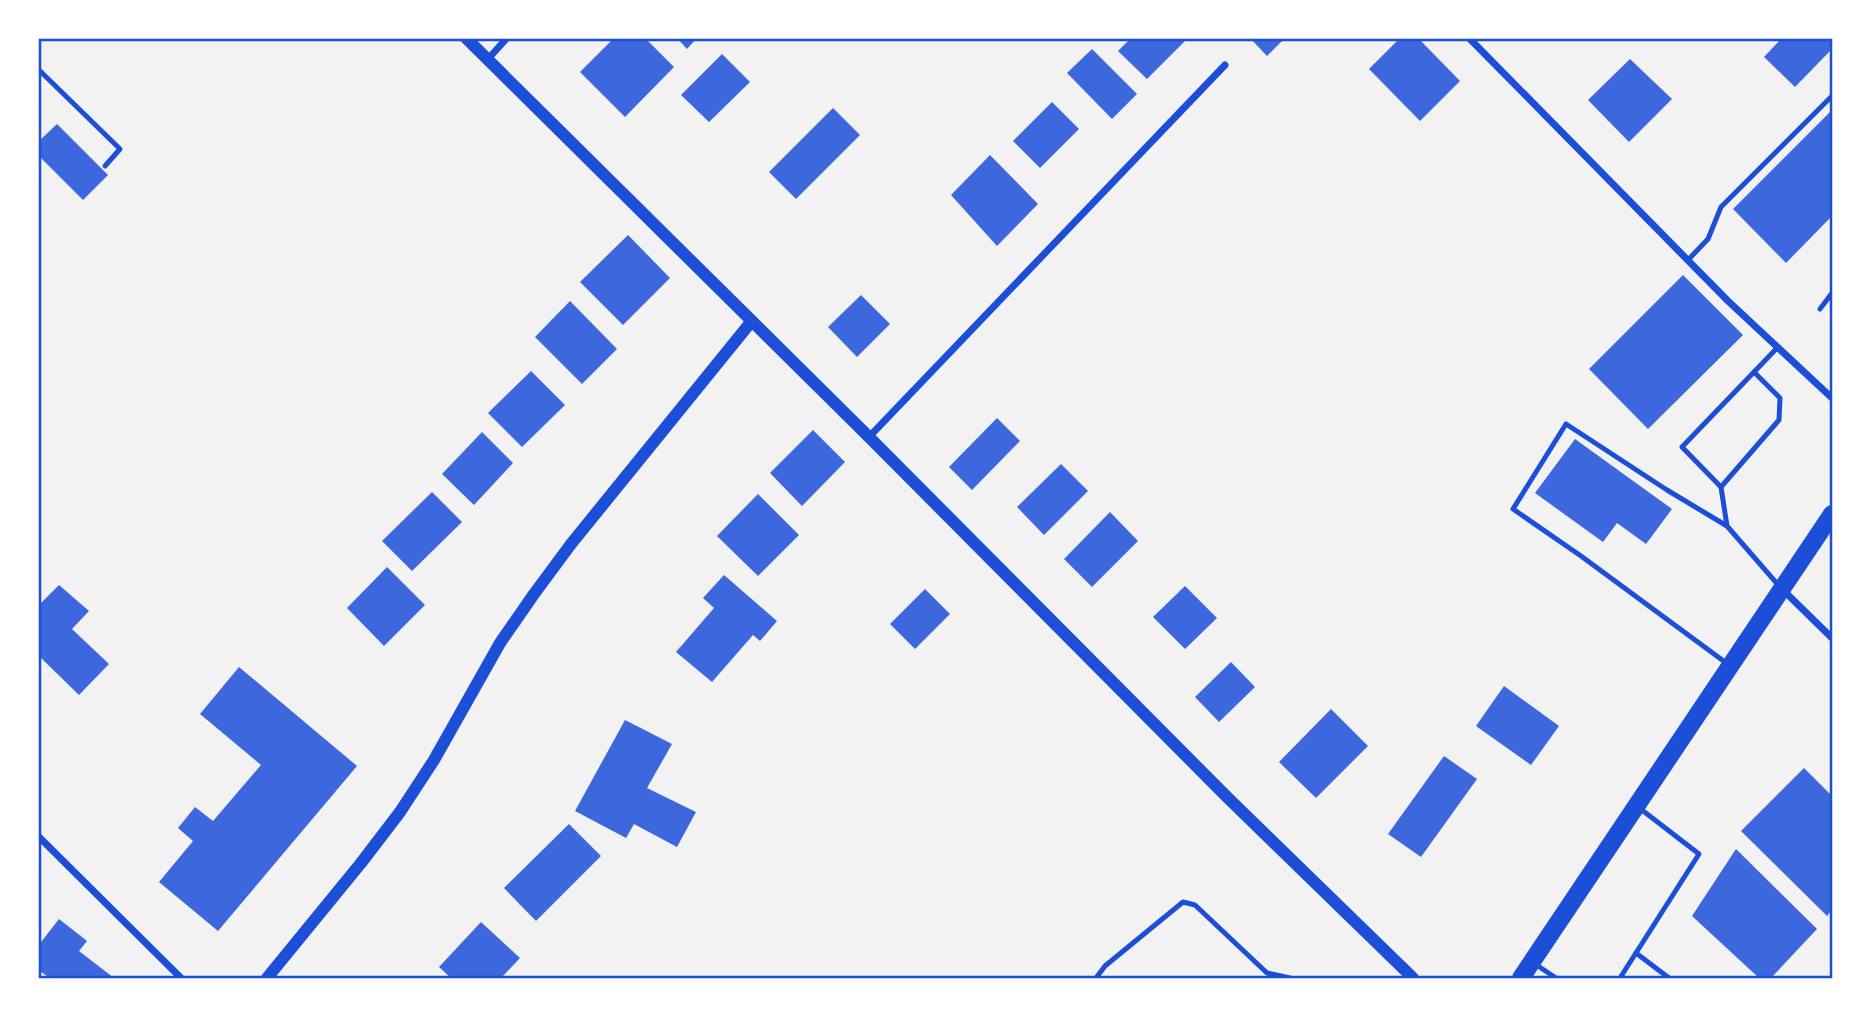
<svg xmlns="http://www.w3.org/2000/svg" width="1871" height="1017" viewBox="0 0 1871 1017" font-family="'Source Serif 4',serif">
<rect width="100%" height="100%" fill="#f2f2f2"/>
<g fill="#3d67dc">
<polygon points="614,38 645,38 674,67 625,117 580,72"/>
<polygon points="677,38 697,38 687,49"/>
<polygon points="1131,38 1183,38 1185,41 1147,79 1118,51"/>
<polygon points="1250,38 1285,38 1267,56"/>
<polygon points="1400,38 1418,38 1460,81 1420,121 1369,69"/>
<polygon points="1782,38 1832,38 1832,49 1795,87 1764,57"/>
<polygon points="1092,49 1137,94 1112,119 1067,73"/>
<polygon points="722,54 750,82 709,122 681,95"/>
<polygon points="1630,59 1672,99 1629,142 1588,100"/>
<polygon points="1052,102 1079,129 1040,168 1013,141"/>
<polygon points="833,108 860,135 796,199 769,172"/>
<polygon points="1832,110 1832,216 1786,263 1733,209"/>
<polygon points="57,124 108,175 83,200 38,155 38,142"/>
<polygon points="990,155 1038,204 997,246 951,195"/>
<polygon points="628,235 670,278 623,325 580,282"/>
<polygon points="1683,275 1743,335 1648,429 1589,369"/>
<polygon points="861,295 890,324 857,357 828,327"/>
<polygon points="570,301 617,349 582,384 535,337"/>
<polygon points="531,371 565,405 522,447 488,413"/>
<polygon points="997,418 1020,441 972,490 949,467"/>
<polygon points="813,430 845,462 802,506 770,473"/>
<polygon points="482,432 513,463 474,505 442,474"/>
<polygon points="1575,439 1672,509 1646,544 1617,523 1603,542 1535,493"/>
<polygon points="1061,464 1088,491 1044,535 1017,507"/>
<polygon points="432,492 462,522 412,571 382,541"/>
<polygon points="758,494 799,535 758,576 717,536"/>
<polygon points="1110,512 1138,541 1092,587 1064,559"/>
<polygon points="387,567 425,605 384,646 347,608"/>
<polygon points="724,575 777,621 760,641 753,635 712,682 676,652 714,608 703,598"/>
<polygon points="59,585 89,611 72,629 109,664 79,695 38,655 38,606"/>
<polygon points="1185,586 1217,618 1185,649 1153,617"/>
<polygon points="925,589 950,614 915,649 890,624"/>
<polygon points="1231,662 1255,687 1219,722 1195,697"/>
<polygon points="239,667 357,766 218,931 159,882 193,841 178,828 195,807 213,821 261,765 200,714"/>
<polygon points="1504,686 1559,726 1531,765 1476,726"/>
<polygon points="1331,709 1368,746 1316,798 1279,762"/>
<polygon points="625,720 672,744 647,788 696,812 677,847 634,824 626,838 575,811"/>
<polygon points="1444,756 1477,779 1421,857 1388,834"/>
<polygon points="1804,768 1832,796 1832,910 1827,916 1741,831"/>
<polygon points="569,824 601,856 536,921 504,888"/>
<polygon points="1736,849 1817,929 1771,978 1759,978 1692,916"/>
<polygon points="59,919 87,941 79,951 114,978 50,978 38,970 38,946"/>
<polygon points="481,922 520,958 501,978 451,978 439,967"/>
</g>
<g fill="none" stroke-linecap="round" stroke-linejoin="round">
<g stroke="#1d4ed8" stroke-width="5">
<polyline points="38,69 120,149 105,166"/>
<polyline points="1688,260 1708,239 1721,207 1832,96"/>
<polyline points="1820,309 1832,293"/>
<polyline points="1778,347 1682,447 1721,487 1727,526 1780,587"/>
<polyline points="1721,487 1779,420 1780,398 1754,372"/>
<polyline points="1727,526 1667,490 1566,424 1513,509 1581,556 1729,665"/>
<polyline points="1636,953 1669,978"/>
<polyline points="1535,964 1556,978"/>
<polyline points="1096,978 1105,966 1183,902 1195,905 1267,973 1290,978"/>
<polyline points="1620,978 1699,854 1638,807"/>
</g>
<g stroke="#1d4ed8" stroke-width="7">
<polyline points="1469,38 1728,301 1832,398"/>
<polyline points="488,59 507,38"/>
<polyline points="869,437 1225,65"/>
<polyline points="1783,590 1832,638"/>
<polyline points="38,836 181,978"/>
</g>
<g stroke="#1d4ed8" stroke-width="12">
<polyline points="466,38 869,437 1226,796 1413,978"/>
<polyline points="267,978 361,863 400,812 434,760 500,643 534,594 571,544 751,322"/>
</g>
<polyline stroke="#1d4ed8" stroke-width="18" points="1521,978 1832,514"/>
</g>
<rect width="1871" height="1017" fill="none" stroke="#ffffff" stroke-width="80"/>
<rect x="40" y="40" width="1791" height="937" fill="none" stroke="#1d4ed8" stroke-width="2.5"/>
</svg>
